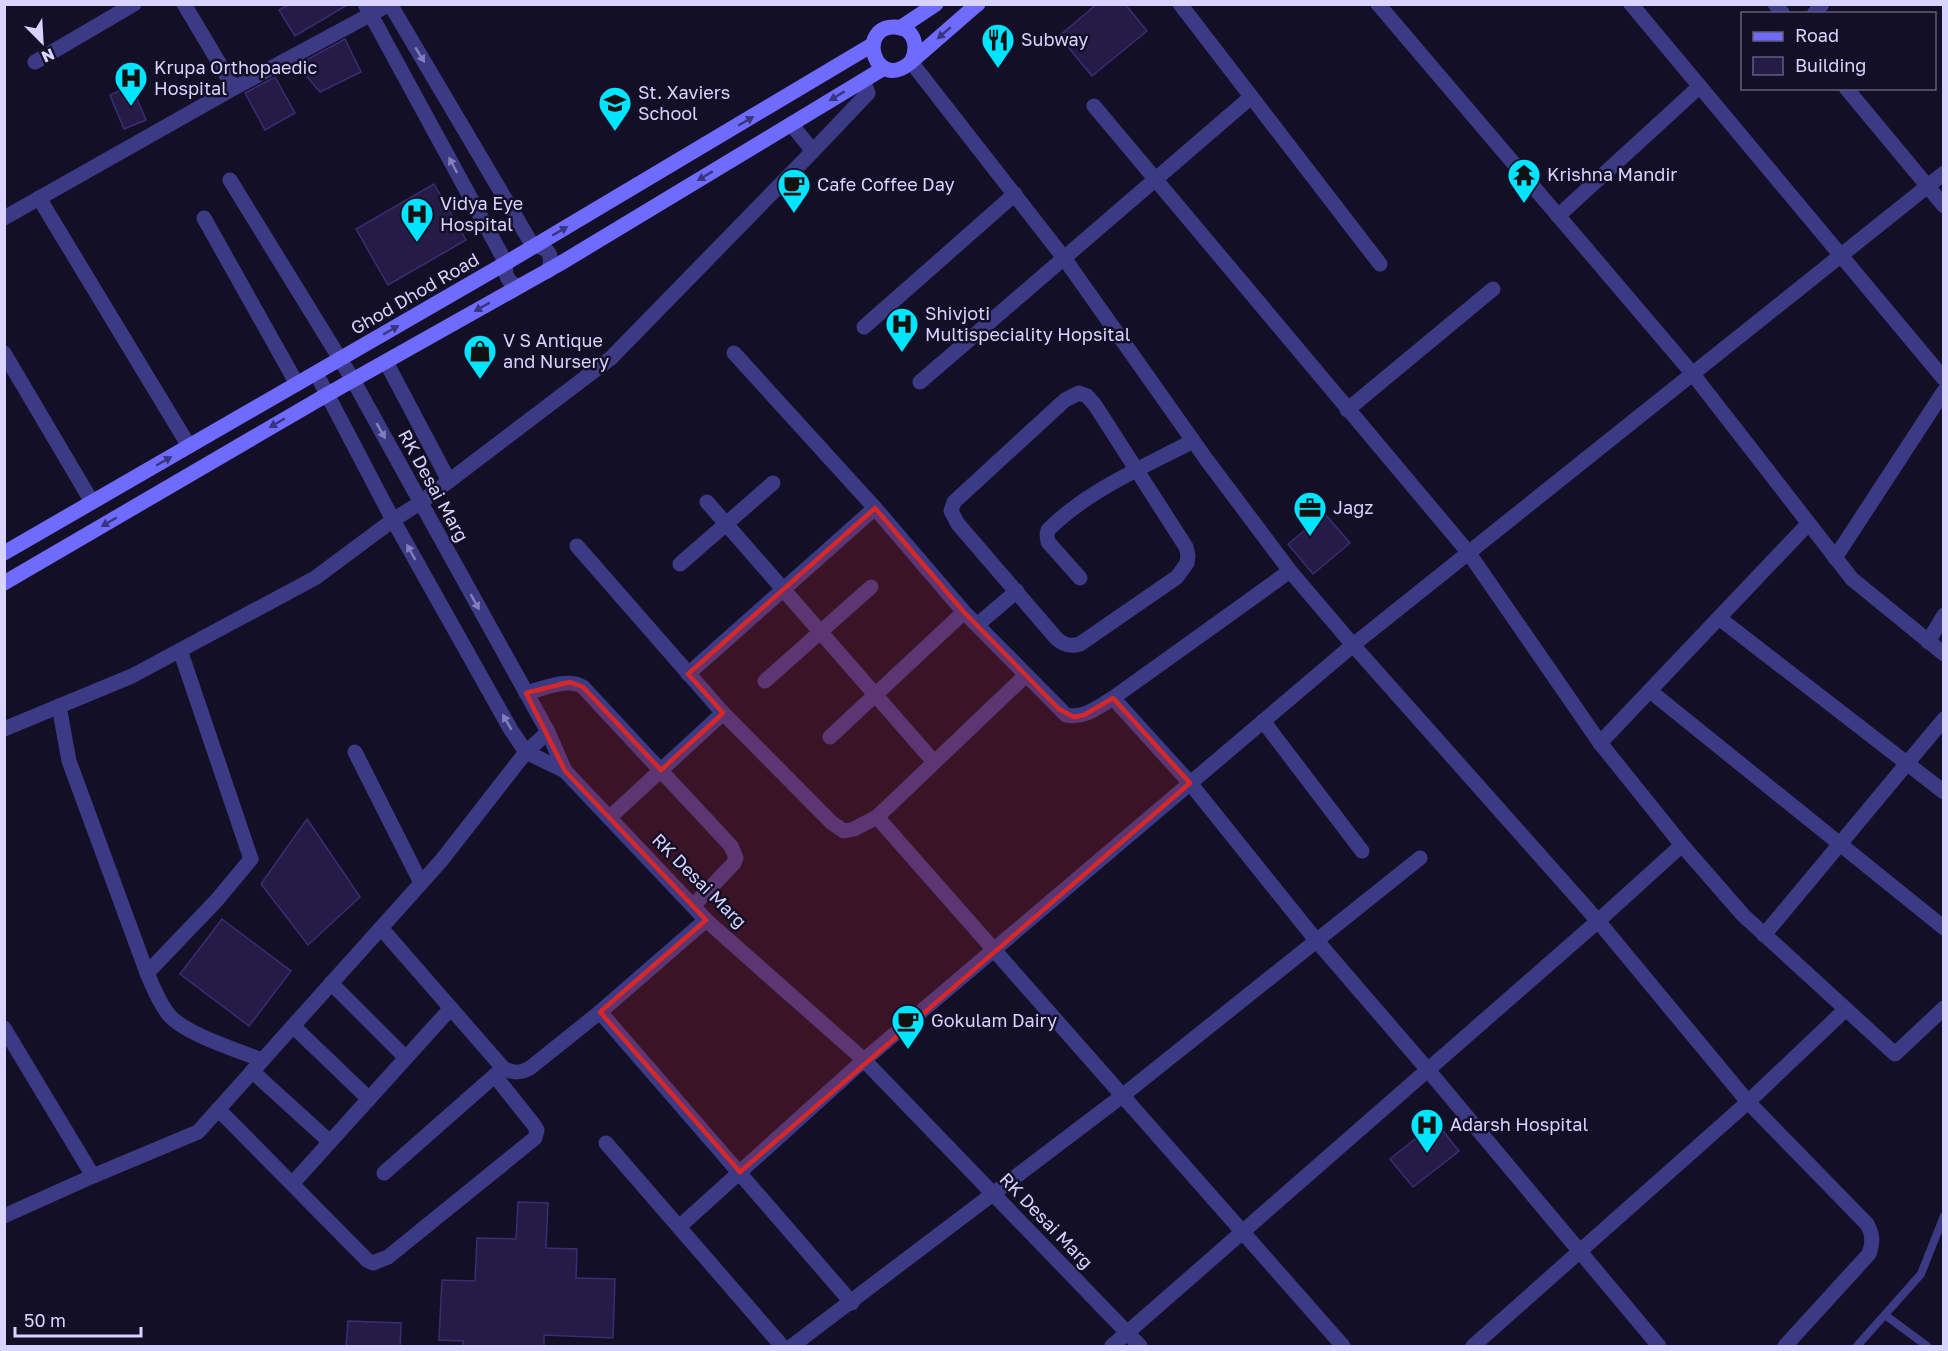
<svg xmlns="http://www.w3.org/2000/svg" width="1948" height="1351" viewBox="0 0 1948 1351" font-family="'Golos Text',sans-serif">
<rect width="100%" height="100%" fill="#130f26"/>
<g fill="#241b47" stroke="#3b2d73" stroke-width="1.5">
<polygon points="290,4 349,4 295,36 279,10"/>
<polygon points="1097,4 1125,4 1147,31 1092,76 1059,36"/>
<polygon points="345,39 361,72 320,92 297,65"/>
<polygon points="275,77 295,113 265,130 245,93"/>
<polygon points="131,85 146,120 124,129 110,95"/>
<polygon points="434,184 466,240 388,285 356,229"/>
<polygon points="1325,514 1350,543 1313,574 1288,544"/>
<polygon points="307,819 360,897 308,945 261,884"/>
<polygon points="222,919 291,971 249,1026 180,974"/>
<polygon points="1436,1122 1459,1151 1413,1187 1390,1159"/>
<polygon points="518,1202 548,1203 546,1248 577,1249 576,1278 615,1279 613,1338 544,1335 544,1347 463,1347 463,1341 439,1340 442,1280 475,1281 477,1238 516,1239"/>
<polygon points="348,1321 401,1323 400,1347 346,1347"/>
</g>
<g fill="none" stroke-linecap="round" stroke-linejoin="round">
<g stroke="#3d3a85" stroke-width="8">
<polyline points="1885,1315 1927,1346"/>
<polyline points="1857,1346 1921,1274 1944,1216"/>
</g>
<g stroke="#3d3a85" stroke-width="15">
<polyline points="184,4 234,88"/>
<polyline points="1180,4 1380,264"/>
<polyline points="1378,4 1692,373 1852,579 1944,654"/>
<polyline points="1631,4 1944,379"/>
<polyline points="1775,4 1783,14"/>
<polyline points="1814,14 1822,4"/>
<polyline points="35,62 134,4"/>
<path d="M911 62 1064 258 1206 459 1290 571 1353 645 1598 921 1748 1102 1867 1224C1873 1235 1873 1242 1869 1254L1785 1346"/>
<polyline points="1846,88 1944,206"/>
<polyline points="1094,106 1468,552 1600,743 1682,845 1743,915 1895,1054 1944,1008"/>
<polyline points="813,151 868,93 863,81"/>
<polyline points="230,180 353,380 548,732 565,771 706,920 864,1060 1140,1346"/>
<polyline points="39,198 189,446"/>
<polyline points="1558,216 1699,87"/>
<polyline points="4,218 234,88 390,4"/>
<polyline points="204,218 297,384"/>
<polyline points="864,327 1015,194"/>
<polyline points="4,353 92,502"/>
<path d="M734 353 875 508 964 612 1066 715C1084 719 1098 707 1113 698L1290 571"/>
<polyline points="386,362 449,481"/>
<polyline points="316,373 393,520 511,730 526,752 565,771"/>
<polyline points="920,382 1251,97"/>
<path d="M1079 393 1087 396 1095 405 1186 547 1188 555 1187 563 1177 577 1080 644C1070 647 1063 645 1056 638L958 524 951 511 954 502 1065 400Z"/>
<polyline points="1347,410 1493,289"/>
<polyline points="707,502 934,762"/>
<polyline points="577,546 723,713 832,823 844,831 854,829 877,817 1026,675"/>
<polyline points="1835,558 1944,391"/>
<polyline points="680,564 773,483"/>
<path d="M1080 578 1048 542 1047 535 1048 530C1088 490 1144 467 1193 441"/>
<polyline points="1719,618 1944,792"/>
<polyline points="977,625 1017,591"/>
<polyline points="1928,642 1944,615"/>
<polyline points="688,674 875,508"/>
<polyline points="765,681 871,587"/>
<polyline points="1650,691 1944,928"/>
<path d="M526 693C542 689 568 677 583 687L731 846 736 858 734 863 693 906"/>
<polyline points="1113,698 1190,783 1316,940 1428,1070 1659,1346"/>
<path d="M59 706 69 761 147 973C153 987 159 1003 169 1015 185 1034 237 1050 262 1060"/>
<polyline points="1263,721 1362,851"/>
<polyline points="4,729 132,676 315,578 393,520 420,503 611,358 813,151 791,124"/>
<polyline points="830,737 964,612"/>
<polyline points="1600,743 1808,524"/>
<polyline points="355,752 421,883"/>
<polyline points="877,817 1343,1346"/>
<polyline points="609,818 723,713"/>
<path d="M381 928 503 1068C513 1074 521 1073 530 1068L600 1012 706 920"/>
<polyline points="1764,935 1944,719"/>
<polyline points="147,973 216,901 251,859 180,650"/>
<polyline points="331,983 406,1058"/>
<polyline points="600,1012 852,1303"/>
<polyline points="293,1026 369,1099"/>
<polyline points="4,1028 93,1176"/>
<polyline points="252,1071 330,1142"/>
<polyline points="218,1109 367,1260 373,1263 388,1257 535,1138 537,1130 534,1125 495,1076"/>
<polyline points="606,1143 782,1346"/>
<polyline points="384,1173 501,1070"/>
<polyline points="292,1184 451,1008"/>
<polyline points="4,1216 93,1176 198,1132 441,861 526,752 548,732"/>
<polyline points="679,1227 864,1060 1353,645 1944,173"/>
<polyline points="792,1346 1122,1096 1420,858"/>
<polyline points="1112,1346 1598,921 1682,845"/>
<polyline points="1473,1346 1748,1102 1846,1009"/>
</g>
<g stroke="#3d3a85" stroke-width="15">
<path d="M365 4 506 263C504 275 508 283 519 286"/>
<path d="M390 4 533 246C549 246 554 257 548 271"/>
</g>
<g stroke="#6f6bff" stroke-width="15">
<polyline points="900,28 936,4"/>
<path d="M911 62C919 48 915 28 896 27 855 25 875 94 911 62L974 7 978 4"/>
<polyline points="4,553 506,263 872,45"/>
<polyline points="4,583 328,394 561,263 884,68"/>
</g>
</g>
<defs><path id="oneway-solid" d="M-6-.8H1V-3.2L6.5 0L1 3.2V.8H-6Z" transform="scale(1.5)"/></defs>
<g fill="#38347d">
<use href="#oneway-solid" transform="translate(944 33) rotate(139)"/>
<use href="#oneway-solid" transform="translate(837 96) rotate(149)"/>
<use href="#oneway-solid" transform="translate(746 121) rotate(-30)"/>
<use href="#oneway-solid" transform="translate(705 176) rotate(149)"/>
<use href="#oneway-solid" transform="translate(560 231) rotate(-30)"/>
<use href="#oneway-solid" transform="translate(482 307) rotate(151)"/>
<use href="#oneway-solid" transform="translate(391 330) rotate(-30)"/>
<use href="#oneway-solid" transform="translate(277 423) rotate(150)"/>
<use href="#oneway-solid" transform="translate(164 461) rotate(-30)"/>
<use href="#oneway-solid" transform="translate(109 522) rotate(150)"/>
</g>
<g fill="#837fbc">
<use href="#oneway-solid" transform="translate(420 55) rotate(59)"/>
<use href="#oneway-solid" transform="translate(453 165) rotate(-118)"/>
<use href="#oneway-solid" transform="translate(381 431) rotate(61)"/>
<use href="#oneway-solid" transform="translate(411 552) rotate(-119)"/>
<use href="#oneway-solid" transform="translate(475 602) rotate(61)"/>
<use href="#oneway-solid" transform="translate(507 722) rotate(-120)"/>
</g>
<path fill="#d62828" fill-opacity="0.2" stroke="#d62828" stroke-width="4.5" stroke-linejoin="round" d="M875 508 964 612 1059 709 1074 717 1084 715 1113 698 1190 783 740 1172 600 1012 706 920 565 771 526 693 570 682 583 687 661 770 723 713 688 674Z"/>
<defs>
<symbol id="restaurant-pin" viewBox="-11 -11 22 30"><path d="M0 17L-7.5 6A9.5 9.5 0 1 1 7.5 6Z" fill="#00e5ff" stroke="#130f26"/><path d="M-5-6h1v4h1v-4h1v4h1v-4h1v5L-1.5 .5V6h-2V.5L-5-1ZM5-6V6H3V1.5H1.5Q1.5-4 5-6Z" fill="#111"/></symbol>
<symbol id="hospital-pin" viewBox="-11 -11 22 30"><path d="M0 17L-7.5 6A9.5 9.5 0 1 1 7.5 6Z" fill="#00e5ff" stroke="#130f26"/><path d="M-5-5h3v3.5h4V-5h3V5h-3V1.5h-4V5h-3Z" fill="#111"/></symbol>
<symbol id="school-pin" viewBox="-11 -11 22 30"><path d="M0 17L-7.5 6A9.5 9.5 0 1 1 7.5 6Z" fill="#00e5ff" stroke="#130f26"/><path d="M0-5L7-2L0 1L-7-2ZM-4 1L0 2.5L4 1V4Q0 6-4 4Z" fill="#111"/></symbol>
<symbol id="temple-pin" viewBox="-11 -11 22 30"><path d="M0 17L-7.5 6A9.5 9.5 0 1 1 7.5 6Z" fill="#00e5ff" stroke="#130f26"/><path d="M0-6L5-2H3V0L6.5 2.5H4V6H1.5V3h-3V6H-4V2.5H-6.5L-3 0V-2H-5Z" fill="#111"/></symbol>
<symbol id="cafe-pin" viewBox="-11 -11 22 30"><path d="M0 17L-7.5 6A9.5 9.5 0 1 1 7.5 6Z" fill="#00e5ff" stroke="#130f26"/><path d="M-5.5-4.5H6V0H3Q3 3.5 0 3.5H-2.5Q-5.5 3.5-5.5 0ZM3-3.2v2h1.7v-2ZM-6 4.5H4V6H-6Z" fill="#111"/></symbol>
<symbol id="shop-pin" viewBox="-11 -11 22 30"><path d="M0 17L-7.5 6A9.5 9.5 0 1 1 7.5 6Z" fill="#00e5ff" stroke="#130f26"/><path d="M-5-2.5h2.3a2.7 3.5 0 0 1 5.4 0H5L5.5 6h-11ZM-1.5-2.5h3a1.5 2.3 0 0 0-3 0Z" fill="#111"/></symbol>
<symbol id="office-pin" viewBox="-11 -11 22 30"><path d="M0 17L-7.5 6A9.5 9.5 0 1 1 7.5 6Z" fill="#00e5ff" stroke="#130f26"/><path d="M-6-3h4V-5.5h4V-3h4V5H-6ZM-1-4.5V-3h2v-1.5ZM-6 0V1H6V0Z" fill="#111"/></symbol>
</defs>
<g fill-rule="evenodd">
<use href="#restaurant-pin" x="979" y="21" width="38" height="52"/>
<use href="#hospital-pin" x="112" y="59" width="38" height="52"/>
<use href="#school-pin" x="596" y="84" width="38" height="52"/>
<use href="#temple-pin" x="1505" y="156" width="38" height="52"/>
<use href="#cafe-pin" x="775" y="166" width="38" height="52"/>
<use href="#hospital-pin" x="398" y="195" width="38" height="52"/>
<use href="#hospital-pin" x="883" y="305" width="38" height="52"/>
<use href="#shop-pin" x="461" y="332" width="38" height="52"/>
<use href="#office-pin" x="1291" y="489" width="38" height="52"/>
<use href="#cafe-pin" x="889" y="1002" width="38" height="52"/>
<use href="#hospital-pin" x="1408" y="1106" width="38" height="52"/>
</g>
<g text-anchor="middle" stroke-width="5" stroke-linejoin="round" paint-order="stroke">
<g font-size="18" fill="#d9d4ff" stroke="#130f26" text-anchor="start">
<text x="1021" y="46">Subway</text>
<text x="154" y="74">Krupa Orthopaedic<tspan x="154" dy="21">Hospital</tspan></text>
<text x="638" y="99">St. Xaviers<tspan x="638" dy="21">School</tspan></text>
<text x="1547" y="181">Krishna Mandir</text>
<text x="817" y="191">Cafe Coffee Day</text>
<text x="440" y="210">Vidya Eye<tspan x="440" dy="21">Hospital</tspan></text>
<text x="925" y="320">Shivjoti<tspan x="925" dy="21">Multispeciality Hopsital</tspan></text>
<text x="503" y="347">V S Antique<tspan x="503" dy="21">and Nursery</tspan></text>
<text x="1333" y="514">Jagz</text>
<text x="931" y="1027">Gokulam Dairy</text>
<text x="1450" y="1131">Adarsh Hospital</text>
</g>
<g font-size="18" fill="#d9d4ff" stroke="#130f26">
<text transform="translate(415 294) rotate(-30)" y="6">Ghod Dhod Road</text>
<text transform="translate(433 486) rotate(61)" y="6">RK Desai Marg</text>
<text transform="translate(699 881) rotate(45)" y="6">RK Desai Marg</text>
<text transform="translate(1046 1221) rotate(46)" y="6">RK Desai Marg</text>
</g>
</g>
<rect width="1948" height="1351" fill="none" stroke="#d9d4ff" stroke-width="12"/>
<rect x="1741" y="12" width="195" height="78" fill="#130f26" stroke="#625e7d" stroke-width="1.5"/>
<rect x="1753" y="32" width="30" height="9" fill="#6f6bff" stroke="#625e7d" stroke-width="1.5"/>
<text x="1795" y="42" font-size="18" fill="#d9d4ff">Road</text>
<rect x="1753" y="57" width="30" height="18" fill="#241b47" stroke="#625e7d" stroke-width="1.5"/>
<text x="1795" y="72" font-size="18" fill="#d9d4ff">Building</text>
<g transform="translate(42 42) rotate(156)" stroke="#130f26" stroke-width="4.5" paint-order="stroke">
<path d="M0-4.5L10 22L0 15L-10 22Z" fill="#d9d4ff"/>
<text y="-9" font-size="16" font-weight="bold" text-anchor="middle" fill="#d9d4ff">N</text>
</g>
<path d="M15 1327v9h126v-9" fill="none" stroke="#d9d4ff" stroke-width="3"/>
<text x="24" y="1327" font-size="18" fill="#d9d4ff" stroke="#130f26" stroke-width="4.5" paint-order="stroke">50 m</text>
</svg>
